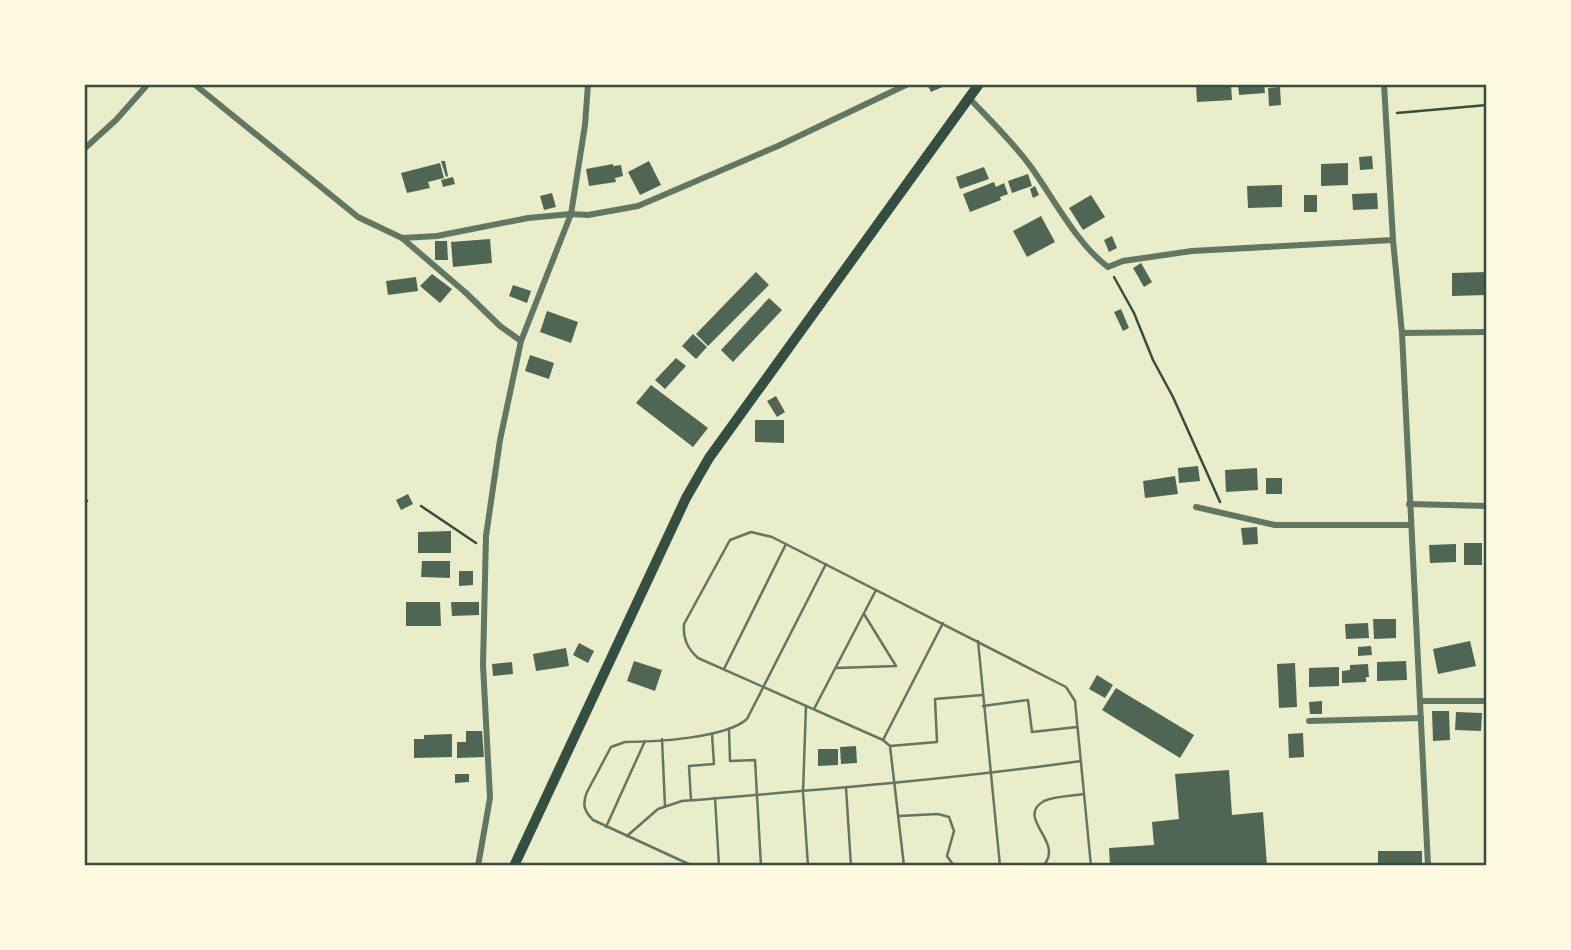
<svg xmlns="http://www.w3.org/2000/svg" width="1571" height="950" viewBox="0 0 1571 950" font-family="Inter,sans-serif">
<rect width="100%" height="100%" fill="#e9edc9"/>
<g fill="#4f6655">
<polygon points="927,84 949,84 931,92"/>
<polygon points="1196,84 1231,84 1232,100 1197,102"/>
<polygon points="1238,84 1264,84 1265,93 1239,95"/>
<polygon points="1330,84 1352,84 1352,86 1330,87"/>
<polygon points="1280,87 1281,105 1269,106 1268,88"/>
<polygon points="1372,156 1373,169 1360,170 1359,157"/>
<polygon points="441,161 445,161 448,176 446,177"/>
<polygon points="649,161 661,185 640,195 628,172"/>
<polygon points="440,163 444,178 428,182 430,188 407,193 401,173"/>
<polygon points="1348,163 1348,185 1321,186 1321,164"/>
<polygon points="613,164 613,166 621,165 623,176 615,178 616,182 589,186 586,169"/>
<polygon points="984,167 989,179 960,189 956,177"/>
<polygon points="1028,174 1032,186 1012,193 1008,181"/>
<polygon points="453,177 455,184 443,187 441,180"/>
<polygon points="994,182 996,187 1004,183 1008,194 1000,197 1001,200 970,212 963,194"/>
<polygon points="1282,185 1282,207 1248,208 1247,186"/>
<polygon points="1035,186 1039,195 1033,198 1030,189"/>
<polygon points="552,193 556,207 544,210 540,196"/>
<polygon points="1377,193 1378,209 1353,210 1352,194"/>
<polygon points="1091,195 1105,217 1083,230 1069,208"/>
<rect x="1304" y="195" width="13" height="17"/>
<polygon points="1041,216 1055,242 1027,257 1013,231"/>
<polygon points="1112,236 1117,248 1109,252 1104,240"/>
<polygon points="490,239 492,263 453,267 451,242"/>
<polygon points="435,241 447,241 448,260 435,260"/>
<polygon points="1141,263 1152,282 1144,287 1133,268"/>
<polygon points="756,272 769,285 708,346 696,334"/>
<polygon points="1487,272 1487,295 1452,296 1452,273"/>
<polygon points="432,274 452,289 440,303 420,286"/>
<polygon points="416,277 418,291 388,295 386,281"/>
<polygon points="513,285 531,291 527,303 509,296"/>
<polygon points="769,298 782,310 733,362 721,350"/>
<polygon points="1121,309 1129,328 1123,331 1114,312"/>
<polygon points="547,311 578,322 571,343 540,332"/>
<polygon points="693,334 707,347 696,359 682,346"/>
<polygon points="530,355 554,363 549,379 525,371"/>
<polygon points="676,358 686,366 665,389 655,380"/>
<polygon points="651,385 708,428 693,447 636,403"/>
<polygon points="776,396 785,412 777,417 767,401"/>
<polygon points="755,420 784,420 784,443 755,442"/>
<polygon points="1198,466 1200,481 1179,483 1178,468"/>
<polygon points="1257,468 1258,490 1226,492 1225,470"/>
<polygon points="1175,476 1178,494 1145,498 1143,481"/>
<rect x="1266" y="478" width="16" height="16"/>
<polygon points="408,494 413,504 401,510 396,500"/>
<polygon points="1257,527 1258,544 1243,545 1241,528"/>
<polygon points="451,531 451,553 418,553 418,532"/>
<rect x="1464" y="543" width="18" height="22"/>
<polygon points="1456,544 1456,562 1430,563 1429,545"/>
<polygon points="422,561 450,561 450,578 421,577"/>
<polygon points="459,571 473,571 473,585 459,586"/>
<polygon points="406,602 440,602 441,626 406,626"/>
<polygon points="451,602 479,602 479,615 452,616"/>
<polygon points="1373,619 1396,619 1396,638 1374,639"/>
<polygon points="1368,623 1369,638 1346,639 1345,624"/>
<polygon points="1470,641 1476,666 1438,674 1433,649"/>
<polygon points="579,643 594,651 588,663 573,655"/>
<polygon points="1371,646 1372,655 1358,656 1358,647"/>
<polygon points="566,648 569,666 536,671 533,654"/>
<polygon points="634,661 662,670 655,691 627,681"/>
<polygon points="1406,661 1407,680 1377,681 1377,662"/>
<polygon points="512,662 513,674 493,676 492,664"/>
<polygon points="1295,663 1297,707 1279,708 1277,664"/>
<polygon points="1368,664 1369,677 1366,677 1366,682 1342,683 1342,671 1350,670 1350,665"/>
<polygon points="1339,667 1339,686 1309,687 1309,668"/>
<polygon points="1097,675 1113,685 1105,698 1089,689"/>
<polygon points="1116,688 1194,735 1180,758 1102,710"/>
<polygon points="1322,701 1322,714 1310,714 1309,702"/>
<polygon points="1432,711 1449,711 1450,740 1433,741"/>
<polygon points="1456,712 1482,713 1481,731 1455,730"/>
<polygon points="466,731 482,731 484,757 457,758 457,742 466,742"/>
<polygon points="1303,733 1304,757 1289,758 1288,734"/>
<polygon points="452,734 452,757 414,758 414,739 424,739 424,735"/>
<polygon points="856,746 857,763 841,764 840,747"/>
<polygon points="818,749 838,749 838,765 818,766"/>
<polygon points="1229,770 1232,815 1263,812 1267,866 1110,866 1109,848 1154,845 1152,822 1179,819 1175,774"/>
<polygon points="455,774 469,774 469,782 455,783"/>
<rect x="1378" y="851" width="44" height="15"/>
</g>
<g fill="none" stroke-linecap="round" stroke-linejoin="round">
<g stroke="#344e41" stroke-width="2.5">
<polyline points="1397,113 1487,105"/>
<polyline points="1114,277 1134,313 1153,360 1173,397 1220,502"/>
<polyline points="84,501 87,501"/>
<polyline points="421,506 476,543"/>
</g>
<g stroke="#617663" stroke-width="2.5">
<polyline points="978,641 1000,866"/>
<polyline points="836,668 896,666 864,614"/>
<polyline points="724,669 786,544"/>
<polyline points="806,706 803,792 808,866"/>
<polyline points="983,706 1028,700 1032,732 1077,727"/>
<polyline points="814,709 876,590"/>
<polyline points="729,730 730,761 755,760 761,866"/>
<polyline points="662,739 665,806"/>
<polyline points="883,740 943,623"/>
<polyline points="890,746 937,742 935,699 982,695"/>
<polyline points="846,788 851,866"/>
<polyline points="715,798 719,866"/>
<polyline points="691,800 689,766 714,764 712,734"/>
<polyline points="899,816 938,814 949,817 954,831 947,856 954,866"/>
<polyline points="606,827 645,741"/>
<path d="M627 836 658 809 682 801C816 790 948 780 1081 761"/>
<path d="M693 866 593 820C584 811 582 804 587 792L611 747 625 742C655 742 726 738 747 719L826 564"/>
<path d="M904 866 890 746 883 740 698 658C687 648 683 639 684 624L730 540 751 532 772 537 1066 687 1075 701 1091 866"/>
<path d="M1043 866C1066 842 1014 818 1044 801 1055 796 1072 796 1084 794"/>
</g>
<g stroke="#617663" stroke-width="6">
<polyline points="194,84 358,217 402,238 437,236 528,218 571,214 588,215 638,206 778,146 908,84"/>
<polyline points="1384,84 1393,240 1402,333 1428,866"/>
<path d="M969 98C990 120 1013 142 1031 167 1054 199 1077 244 1108 267L1123 261 1192 251 1393 240"/>
<polyline points="84,149 116,120 148,84"/>
<polyline points="402,238 465,292 500,326 521,341"/>
<polyline points="1402,333 1487,332"/>
<polyline points="1409,504 1487,506"/>
<polyline points="1196,507 1275,525 1410,525"/>
<polyline points="1421,701 1484,701"/>
<polyline points="1309,721 1421,718"/>
<polyline points="478,866 490,798 483,665 486,536 500,440 521,341 571,214 585,125 588,84"/>
</g>
<polyline stroke="#344e41" stroke-width="10" points="514,866 686,498 709,458 979,84"/>
</g>
<rect width="1571" height="950" fill="none" stroke="#fefae0" stroke-width="172"/>
<rect x="86" y="86" width="1399" height="778" fill="none" stroke="#344e41" stroke-width="2.5"/>
</svg>
